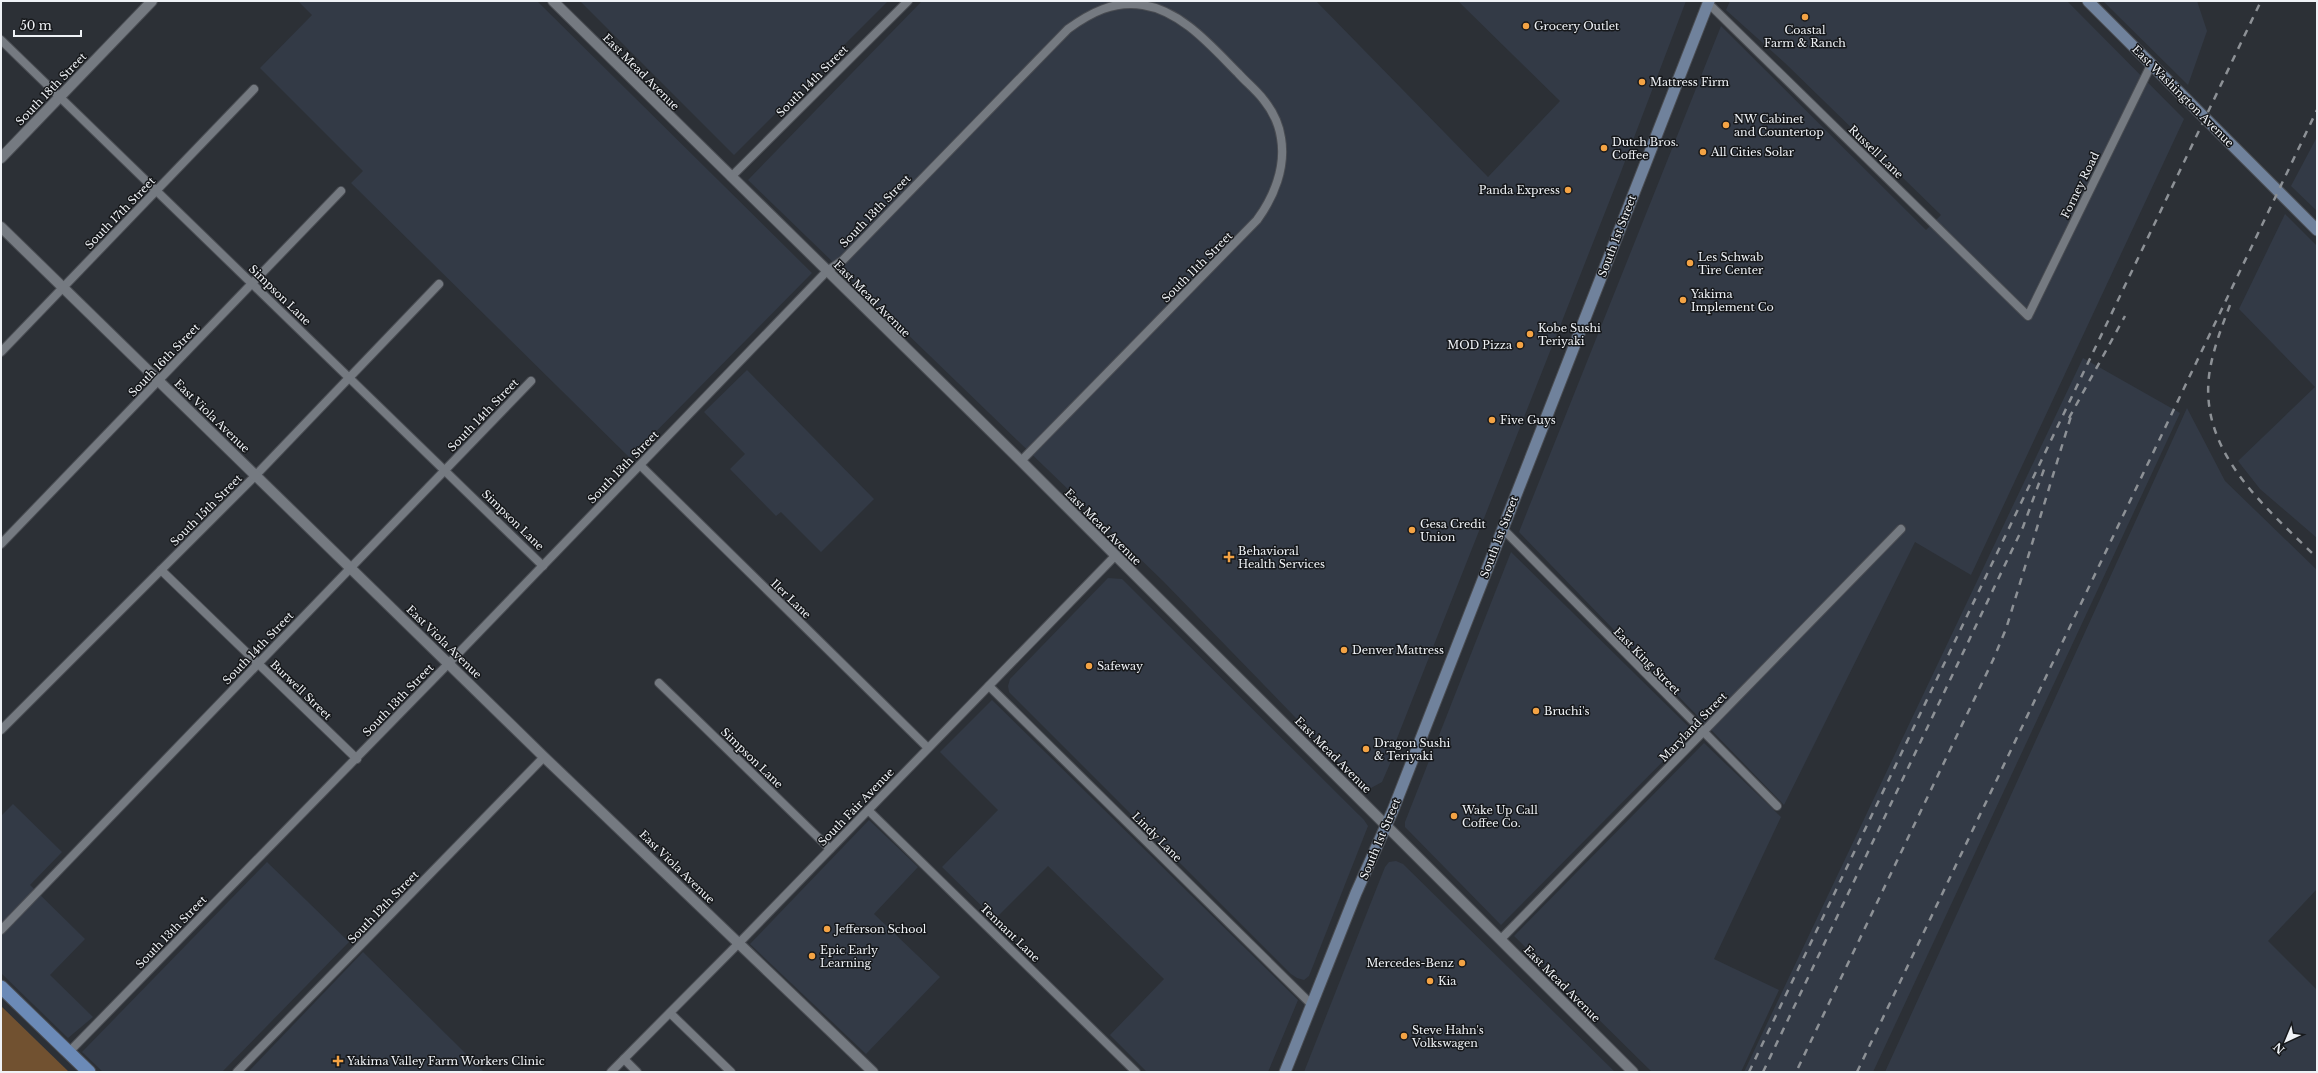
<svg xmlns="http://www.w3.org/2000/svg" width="2318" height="1073" viewBox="0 0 2318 1073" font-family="'Libre Baskerville',serif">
<rect width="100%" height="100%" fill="#2c3036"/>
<g fill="#333a46">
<polygon points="298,1 537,1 812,273 630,458 351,183 363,171 260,68 312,15"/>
<polygon points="580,1 888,1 734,155"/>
<polygon points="922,1 1316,1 1488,177 1560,101 1458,1 1686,1 1619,177 1390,756 1392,759 1382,782 1371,788 1357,781 1163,581 748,180"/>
<polygon points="1730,1 2067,1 2184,119 1971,575 1915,542 1784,805 1519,532 1721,26 1926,230 1941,215 1785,63 1726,10"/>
<polygon points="2103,1 2197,1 2207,31 2188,85"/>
<polygon points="2317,137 2317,211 2291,186"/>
<polygon points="2285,214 2317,246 2317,538 2260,489 2238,461 2315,387 2239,309"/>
<polygon points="2083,358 2180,413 1873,1072 1744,1072"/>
<polygon points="747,370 874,499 821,552 781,512 776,516 730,469 745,454 704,412"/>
<polygon points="2187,408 2225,481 2317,570 2317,889 2268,941 2317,990 2317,1072 1885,1072"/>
<polygon points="1511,552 1693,731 1501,925 1405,827 1405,822"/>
<polygon points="1108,578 1122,579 1364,820 1368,826 1309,976 1304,980 1297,978 1291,974 1009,692 1008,686 1010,679"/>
<polygon points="992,700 1298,1000 1268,1072 1147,1072 1110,1035 1164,979 1048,866 995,919 942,867 998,810 940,752"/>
<polygon points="1704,743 1781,817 1714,959 1779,990 1741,1072 1652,1072 1514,936"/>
<polygon points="13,804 62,852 30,885 85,939 50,975 93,1017 68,1038 1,973 1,816"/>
<polygon points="869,820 918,867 874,914 940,977 866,1054 750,944"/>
<polygon points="1396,861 1403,864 1615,1072 1304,1072 1385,867 1389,862"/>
<polygon points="267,862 349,942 222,1072 103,1072 82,1052"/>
<polygon points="363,952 454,1042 484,1072 248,1072"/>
</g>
<polygon fill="#715130" points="1,1006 69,1072 1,1072"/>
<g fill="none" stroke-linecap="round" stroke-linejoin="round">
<defs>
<g id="minor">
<polyline points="1708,3 2028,316 2151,65"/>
<polyline points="1,40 543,566"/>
<polyline points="731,177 908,1"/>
<polyline points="1,352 254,89"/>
<polyline points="640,465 928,748"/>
<polyline points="1503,529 1777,806"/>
<polyline points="1,544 341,191"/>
<polyline points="161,570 357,759"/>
<polyline points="659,683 830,849"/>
<polyline points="989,686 1311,1004"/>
<polyline points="1,730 256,475 439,284"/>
<polyline points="868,810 1136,1072"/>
<polyline points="1,930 531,381"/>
<polyline points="1501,939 1901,529"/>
<polyline points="670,1013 731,1072"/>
<path d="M69 1052 449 663 827 271 843 260 1068 29C1090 13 1114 0 1143 5 1182 11 1212 47 1238 73 1246 82 1256 90 1263 99 1272 110 1279 124 1281 138 1286 167 1274 197 1257 220L1021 461"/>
<polyline points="624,1059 637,1072"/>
<polyline points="237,1072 544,757"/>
<polyline points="611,1072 739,943 1115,556"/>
</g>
<g id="tertiary">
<polyline points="553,1 1021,461 1633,1072"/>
<polyline points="1,158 152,1"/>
<polyline points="1,227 544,757 873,1072"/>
</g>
<g id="secondary">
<polyline points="2088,1 2317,230"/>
<polyline points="1285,1072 1356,893 1393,810 1709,1"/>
</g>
<polyline id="primary" points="1,987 89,1072"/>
</defs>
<use href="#minor" stroke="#494c52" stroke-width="10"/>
<use href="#tertiary" stroke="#494c52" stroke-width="12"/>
<use href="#secondary" stroke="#494c52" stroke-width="13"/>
<use href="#primary" stroke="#494c52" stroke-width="15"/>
<use href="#minor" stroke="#757a81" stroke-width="8"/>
<use href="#tertiary" stroke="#757a81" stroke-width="10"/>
<use href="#secondary" stroke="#70829c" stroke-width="11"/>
<use href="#primary" stroke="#6b8ab7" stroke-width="13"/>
<g stroke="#8d9196" stroke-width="2.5" stroke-dasharray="7 7" stroke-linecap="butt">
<path d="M2230 305C2222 326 2214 347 2210 369 2196 451 2265 506 2317 558"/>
<polyline points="2069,418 2125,316"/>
<polyline points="1798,1068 1993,660 2006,629 2072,413"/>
<polyline points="1749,1072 2261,1"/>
<polyline points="1763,1072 2023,527 2046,464"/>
<polyline points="1857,1072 2317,110"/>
</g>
</g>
<g fill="#f4a344" stroke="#16181b" stroke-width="1.5">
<circle cx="1805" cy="17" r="4"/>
<circle cx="1526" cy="26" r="4"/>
<circle cx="1642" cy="82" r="4"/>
<circle cx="1726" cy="125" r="4"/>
<circle cx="1604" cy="148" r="4"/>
<circle cx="1703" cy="152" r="4"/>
<circle cx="1568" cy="190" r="4"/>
<circle cx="1690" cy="263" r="4"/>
<circle cx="1683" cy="300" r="4"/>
<circle cx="1530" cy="334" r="4"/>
<circle cx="1520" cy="345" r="4"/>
<circle cx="1492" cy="420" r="4"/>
<circle cx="1412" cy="530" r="4"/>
<path d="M1227 551h4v4h4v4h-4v4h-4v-4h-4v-4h4z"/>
<circle cx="1344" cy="650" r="4"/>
<circle cx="1089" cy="666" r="4"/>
<circle cx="1536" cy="711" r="4"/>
<circle cx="1366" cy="749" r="4"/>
<circle cx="1454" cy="816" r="4"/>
<circle cx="827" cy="929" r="4"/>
<circle cx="812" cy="956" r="4"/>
<circle cx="1462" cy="963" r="4"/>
<circle cx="1430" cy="981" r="4"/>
<circle cx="1404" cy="1036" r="4"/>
<path d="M336 1055h4v4h4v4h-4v4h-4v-4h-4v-4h4z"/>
</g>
<g text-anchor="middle" stroke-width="3" stroke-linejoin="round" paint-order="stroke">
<g font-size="11" fill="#eff2f6" stroke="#16181b" text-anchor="start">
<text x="1534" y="30">Grocery Outlet</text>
<text x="1805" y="34" text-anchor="middle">Coastal<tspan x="1805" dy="13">Farm &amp; Ranch</tspan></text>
<text x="1650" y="86">Mattress Firm</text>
<text x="1734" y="123">NW Cabinet<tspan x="1734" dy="13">and Countertop</tspan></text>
<text x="1612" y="146">Dutch Bros.<tspan x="1612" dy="13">Coffee</tspan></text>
<text x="1711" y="156">All Cities Solar</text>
<text x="1560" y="194" text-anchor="end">Panda Express</text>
<text x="1698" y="261">Les Schwab<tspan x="1698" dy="13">Tire Center</tspan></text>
<text x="1691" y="298">Yakima<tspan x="1691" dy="13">Implement Co</tspan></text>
<text x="1538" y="332">Kobe Sushi<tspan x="1538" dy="13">Teriyaki</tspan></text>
<text x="1512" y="349" text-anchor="end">MOD Pizza</text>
<text x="1500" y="424">Five Guys</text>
<text x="1420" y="528">Gesa Credit<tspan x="1420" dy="13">Union</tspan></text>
<text x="1238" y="555">Behavioral<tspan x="1238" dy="13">Health Services</tspan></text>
<text x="1352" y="654">Denver Mattress</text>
<text x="1097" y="670">Safeway</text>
<text x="1544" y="715">Bruchi's</text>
<text x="1374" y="747">Dragon Sushi<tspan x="1374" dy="13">&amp; Teriyaki</tspan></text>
<text x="1462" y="814">Wake Up Call<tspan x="1462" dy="13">Coffee Co.</tspan></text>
<text x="835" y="933">Jefferson School</text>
<text x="820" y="954">Epic Early<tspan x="820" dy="13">Learning</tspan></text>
<text x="1454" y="967" text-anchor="end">Mercedes-Benz</text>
<text x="1438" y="985">Kia</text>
<text x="1412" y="1034">Steve Hahn's<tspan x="1412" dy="13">Volkswagen</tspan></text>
<text x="347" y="1065">Yakima Valley Farm Workers Clinic</text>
</g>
<g font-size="11" fill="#eff2f6" stroke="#16181b">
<text transform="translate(641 72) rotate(45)" y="4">East Mead Avenue</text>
<text transform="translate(812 81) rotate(-45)" y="4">South 14th Street</text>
<text transform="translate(51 89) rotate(-46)" y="4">South 18th Street</text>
<text transform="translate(2183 96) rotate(45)" y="4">East Washington Avenue</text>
<text transform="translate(1876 152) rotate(44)" y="4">Russell Lane</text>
<text transform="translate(2080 185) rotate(-64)" y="4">Forney Road</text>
<text transform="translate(875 211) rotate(-46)" y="4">South 13th Street</text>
<text transform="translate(120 213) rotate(-46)" y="4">South 17th Street</text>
<text transform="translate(1617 236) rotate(-69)" y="4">South 1st Street</text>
<text transform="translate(1197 267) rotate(-45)" y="4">South 11th Street</text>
<text transform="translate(280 295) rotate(44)" y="4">Simpson Lane</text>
<text transform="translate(872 299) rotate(45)" y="4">East Mead Avenue</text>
<text transform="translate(164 360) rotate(-46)" y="4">South 16th Street</text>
<text transform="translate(483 415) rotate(-46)" y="4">South 14th Street</text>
<text transform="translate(212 416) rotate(44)" y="4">East Viola Avenue</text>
<text transform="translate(623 467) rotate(-46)" y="4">South 13th Street</text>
<text transform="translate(206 510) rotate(-45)" y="4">South 15th Street</text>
<text transform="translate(513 520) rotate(44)" y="4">Simpson Lane</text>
<text transform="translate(1103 527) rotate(45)" y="4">East Mead Avenue</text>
<text transform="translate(1499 537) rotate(-69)" y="4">South 1st Street</text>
<text transform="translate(791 599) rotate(44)" y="4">Iler Lane</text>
<text transform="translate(444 642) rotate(44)" y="4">East Viola Avenue</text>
<text transform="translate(258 648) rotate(-46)" y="4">South 14th Street</text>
<text transform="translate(1647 661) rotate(45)" y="4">East King Street</text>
<text transform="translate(301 690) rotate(44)" y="4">Burwell Street</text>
<text transform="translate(398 700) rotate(-46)" y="4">South 13th Street</text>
<text transform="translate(1693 727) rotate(-46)" y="4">Maryland Street</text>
<text transform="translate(1333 755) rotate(45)" y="4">East Mead Avenue</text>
<text transform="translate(752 758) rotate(44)" y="4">Simpson Lane</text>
<text transform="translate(856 807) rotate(-46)" y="4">South Fair Avenue</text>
<text transform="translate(1157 837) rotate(45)" y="4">Lindy Lane</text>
<text transform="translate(1380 839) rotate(-67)" y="4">South 1st Street</text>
<text transform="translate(677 867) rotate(44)" y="4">East Viola Avenue</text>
<text transform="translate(383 907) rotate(-46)" y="4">South 12th Street</text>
<text transform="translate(171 932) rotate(-46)" y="4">South 13th Street</text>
<text transform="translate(1010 933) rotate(44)" y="4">Tennant Lane</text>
<text transform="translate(1562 984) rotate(45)" y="4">East Mead Avenue</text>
</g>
</g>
<rect width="2318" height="1073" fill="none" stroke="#eff2f6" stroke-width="4"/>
<g transform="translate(2286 1041) rotate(224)" stroke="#16181b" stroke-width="3" paint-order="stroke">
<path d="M0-3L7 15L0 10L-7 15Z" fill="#eff2f6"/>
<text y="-6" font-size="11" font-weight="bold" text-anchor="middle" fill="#eff2f6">N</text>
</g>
<path d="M14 30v6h67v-6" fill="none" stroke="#eff2f6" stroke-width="2"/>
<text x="20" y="30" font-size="12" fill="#eff2f6" stroke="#16181b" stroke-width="3" paint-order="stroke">50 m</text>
</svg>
